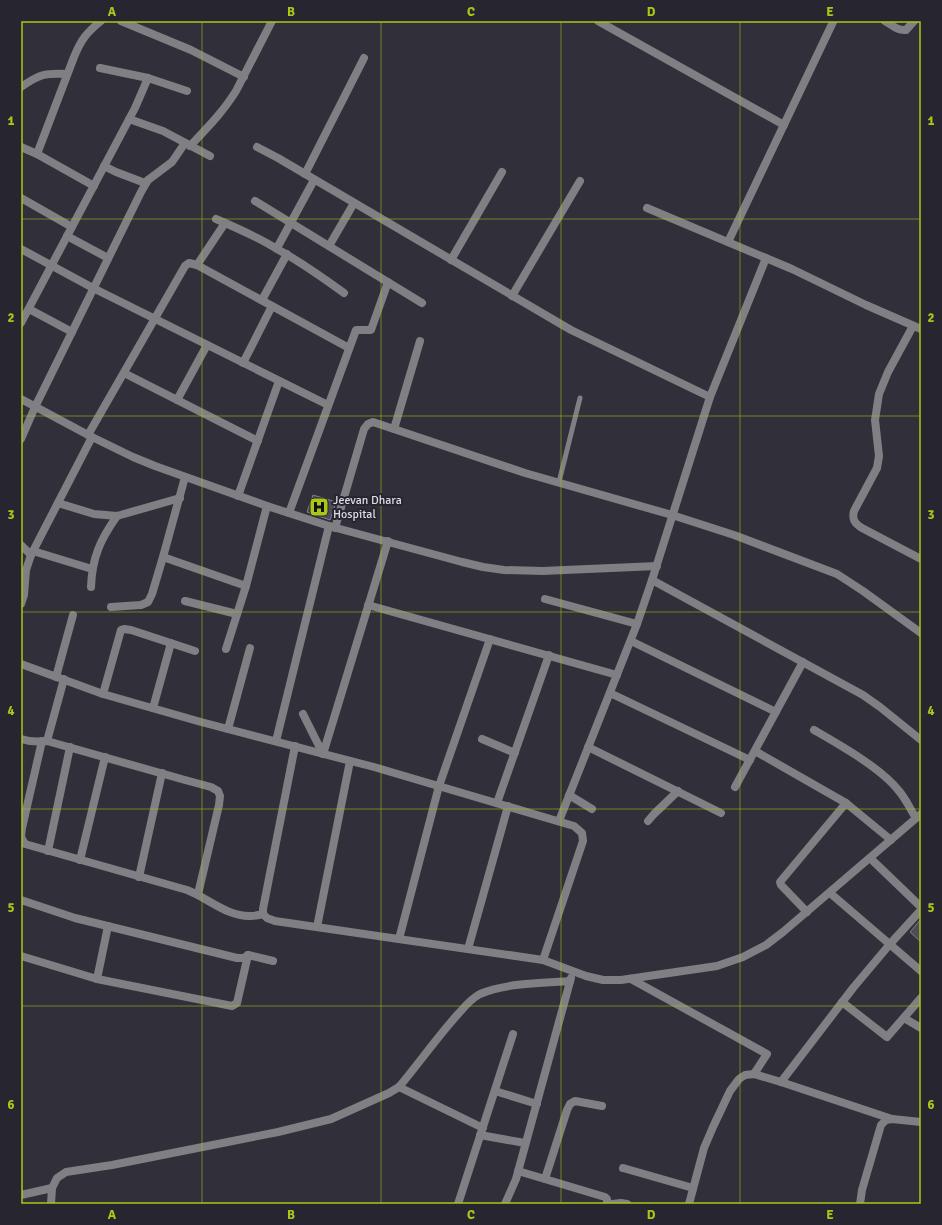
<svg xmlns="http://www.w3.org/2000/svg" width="942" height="1225" viewBox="0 0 942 1225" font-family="Signika,sans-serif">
<rect width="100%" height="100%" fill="#31303a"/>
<g fill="#4e4c58" stroke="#7e7d89">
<polygon points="313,495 336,502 330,520 307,512"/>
<polygon points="921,919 921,942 910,932"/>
</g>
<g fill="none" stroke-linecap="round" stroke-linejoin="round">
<polyline stroke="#7f7f84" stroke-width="5" points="559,482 580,398"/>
<g stroke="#7f7f84" stroke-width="8">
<polyline points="121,21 191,50 244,77"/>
<polyline points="598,21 784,125"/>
<path d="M885 21C892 25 897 31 906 30L914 21"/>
<polyline points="100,68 148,78 187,91"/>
<path d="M21 87C40 74 44 73 67 74"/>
<polyline points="129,119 163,131 210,156"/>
<path d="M190 146C207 128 223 112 236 91L272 21"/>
<polyline points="21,147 37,154 94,186"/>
<polyline points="257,147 278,158 571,330 710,397"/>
<path d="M37 154 74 57C81 40 86 33 101 21"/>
<polyline points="104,166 116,172 145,183 148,180"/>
<polyline points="305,174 364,58"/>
<polyline points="21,198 72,227"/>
<polyline points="255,201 422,303"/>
<polyline points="647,208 792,269 866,305 921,329"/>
<path d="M216 219C237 228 258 237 277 249 301 262 322 277 344 293"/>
<polyline points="67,236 108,258"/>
<polyline points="728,242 833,22"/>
<polyline points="329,246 354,203"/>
<polyline points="277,248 314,180"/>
<polyline points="21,249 93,288 328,405"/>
<polyline points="451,260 502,172"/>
<polyline points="197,265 225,223"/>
<polyline points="512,296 580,181"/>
<polyline points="262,300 287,254"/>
<polyline points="29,309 72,332"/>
<polyline points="21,323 135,108 148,78"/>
<path d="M913 326 888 372 879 394 875 420 879 456 877 468 854 511C852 519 854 523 862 528L921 559"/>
<polyline points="243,363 272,306"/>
<polyline points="124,373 258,441"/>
<polyline points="21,399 92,437 133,457 155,466 267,506 329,526 462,562 483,567 504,570 542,571 657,566"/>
<polyline points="177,400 207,345"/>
<polyline points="394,429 420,341"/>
<polyline points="88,435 185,266 189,263 197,265 349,348"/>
<polyline points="21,439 35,407 141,192 148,180 172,162 185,143"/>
<polyline points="238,496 279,381"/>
<polyline points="58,503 94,514 117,516 180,498"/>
<polyline points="289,513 356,330 371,330 388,282"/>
<polyline points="335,528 364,429 368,424 373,422 525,473 672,515 734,535 837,574 863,591 921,633"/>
<polyline points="21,545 31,555"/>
<polyline points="33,551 92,569"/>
<polyline points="163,557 246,586"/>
<polyline points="652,580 863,695 880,707 921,740"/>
<path d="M91 587C92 558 100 540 117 516"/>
<polyline points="545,599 637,624"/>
<polyline points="185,601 237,614"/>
<polyline points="21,604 24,595 26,570 31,555 92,437"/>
<polyline points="368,605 617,675"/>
<polyline points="111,607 141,605 148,602 152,594 163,557 185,477"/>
<polyline points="631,641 776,712"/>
<polyline points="226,649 246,586 267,506"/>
<polyline points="21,664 103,694 201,722 374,767 574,826 582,833 583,841 543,960"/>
<polyline points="56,677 73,615"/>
<polyline points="610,693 750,760"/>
<polyline points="103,694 121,630 124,629 131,630 195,651"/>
<polyline points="153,708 171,643"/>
<polyline points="303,714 323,754"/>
<polyline points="228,729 250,648"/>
<path d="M814 730C840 745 881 768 899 791 906 799 910 809 916 818"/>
<path d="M21 739C30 742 38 742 47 741L185 780 211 787 218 791 220 796 219 805 198 894"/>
<polyline points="482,739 515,753"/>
<path d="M42 741 22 828 21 837 25 844 187 890C208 898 227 917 251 916 255 916 259 915 263 914"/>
<polyline points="47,741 64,679"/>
<polyline points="276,741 329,526"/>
<polyline points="295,746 263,909 263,914 267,918 275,921 543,960 586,976 603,980 621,980 717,966 743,957 766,945 783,932 921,814"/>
<polyline points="588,747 721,813"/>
<polyline points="755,751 846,803 891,840"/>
<polyline points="323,754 388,541"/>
<polyline points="735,787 803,662"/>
<polyline points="569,795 592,809"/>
<polyline points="497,803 549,655"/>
<polyline points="559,821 637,624 652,580 710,397 766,258"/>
<polyline points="648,821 654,814 678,791"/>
<polyline points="48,851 70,747"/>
<polyline points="870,858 921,907"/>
<polyline points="80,860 105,757"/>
<polyline points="139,877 162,773"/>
<polyline points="830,893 921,971"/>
<polyline points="21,900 75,918 237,958 244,958 248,955 273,961"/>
<polyline points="807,912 781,885 780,882 846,803"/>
<polyline points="317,927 350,761"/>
<polyline points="399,939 439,786 490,639"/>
<polyline points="468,949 508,806"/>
<polyline points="21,956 97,979 232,1006 237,1003 248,955"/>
<polyline points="97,979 108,926"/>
<polyline points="631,979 767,1054 754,1074"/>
<polyline points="842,1002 887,1037 921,998"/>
<polyline points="904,1018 921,1028"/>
<polyline points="781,1082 853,988 890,944 921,910"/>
<polyline points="399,1087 483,1128"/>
<polyline points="495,1091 537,1104"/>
<polyline points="480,1135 525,1143"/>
<polyline points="623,1168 693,1188"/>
<polyline points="518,1171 605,1197 607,1199 607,1204"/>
<polyline points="545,1179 567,1110 570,1104 575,1101 602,1106"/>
<polyline points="21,1195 52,1188"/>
<path d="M51 1204 52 1188 57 1178 66 1172 112 1165 278 1132 331 1119 389 1093 399 1087C420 1062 438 1036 459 1013 465 1006 472 998 480 994 506 983 542 983 570 981"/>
<polyline points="458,1204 513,1034"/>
<polyline points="505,1204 516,1179 571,978"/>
<polyline points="612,1204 621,1203 627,1204"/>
<polyline points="689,1204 704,1148 713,1127 730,1091 739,1079 745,1075 754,1074 781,1082 892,1119"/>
<polyline points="860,1204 862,1190 881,1125 886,1120 892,1119 921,1122"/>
</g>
</g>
<path fill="none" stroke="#abc616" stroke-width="1" stroke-opacity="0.55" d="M202 21V1204M381 21V1204M561 21V1204M740 21V1204M21 219H921M21 416H921M21 612H921M21 809H921M21 1006H921"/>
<defs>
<symbol id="hospital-square" viewBox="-11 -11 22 22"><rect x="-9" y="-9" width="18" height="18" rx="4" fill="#abc616" stroke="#272630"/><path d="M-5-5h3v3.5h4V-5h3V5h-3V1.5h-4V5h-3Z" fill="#111"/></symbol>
</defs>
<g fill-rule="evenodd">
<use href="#hospital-square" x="308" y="496" width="22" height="22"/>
</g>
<g text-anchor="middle" stroke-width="4" stroke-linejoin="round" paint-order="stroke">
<g font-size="12" fill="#dddce3" stroke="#272630" text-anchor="start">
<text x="333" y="504">Jeevan Dhara<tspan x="333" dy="14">Hospital</tspan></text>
</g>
</g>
<rect width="942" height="1225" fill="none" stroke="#272630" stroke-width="44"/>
<rect x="22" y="22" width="898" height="1181" fill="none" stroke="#abc616" stroke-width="1.5"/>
<g font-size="13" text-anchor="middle" font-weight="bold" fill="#abc616">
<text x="112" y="16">A</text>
<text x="291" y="16">B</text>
<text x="471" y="16">C</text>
<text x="651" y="16">D</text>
<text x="830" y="16">E</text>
<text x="11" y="125">1</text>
<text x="931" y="125">1</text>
<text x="11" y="322">2</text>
<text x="931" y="322">2</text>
<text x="11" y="519">3</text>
<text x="931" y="519">3</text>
<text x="11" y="715">4</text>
<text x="931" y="715">4</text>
<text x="11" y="912">5</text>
<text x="931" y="912">5</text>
<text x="11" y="1109">6</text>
<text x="931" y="1109">6</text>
<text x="112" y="1219">A</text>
<text x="291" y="1219">B</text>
<text x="471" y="1219">C</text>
<text x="651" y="1219">D</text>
<text x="830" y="1219">E</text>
</g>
</svg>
